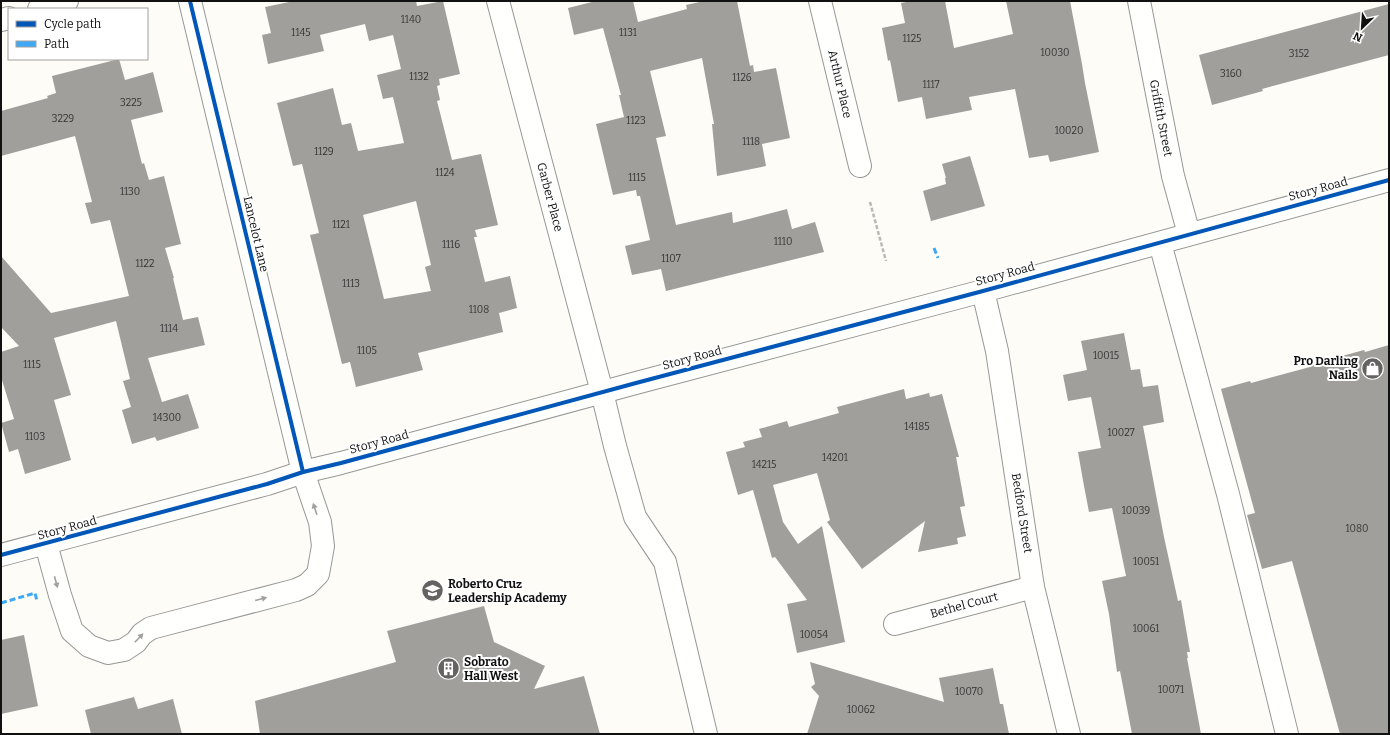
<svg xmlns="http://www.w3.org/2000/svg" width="1390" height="735" viewBox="0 0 1390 735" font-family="Bitter,serif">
<rect width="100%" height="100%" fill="#fdfcf7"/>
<g fill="#a19f9c" fill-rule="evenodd">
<path d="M294 1H416L417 6 443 1 460 74 439 79 440 85 437 86 440 100 437 101 452 160 481 154 498 225 475 230 477 237H474L485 282 510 276 517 308 499 313 503 332 418 353 423 370 356 387 350 362 342 364 310 235 319 233 302 164 293 166 277 103 333 88 342 125 351 123 358 151 404 143 393 97 383 99 377 75 401 69 393 35 369 41 365 24 320 35 324 51 268 64 262 35 271 33 265 7ZM416 201 431 265 425 267 431 291 384 299 363 215Z"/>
<polygon points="596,1 633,1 638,22 687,9 686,5 704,1 737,1 750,66 753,65 754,72 776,68 790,138 762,144 766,166 717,176 712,124 714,124 702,58 650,71 666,136 656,138 676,225 732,212 733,223 787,209 792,229 815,222 824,252 666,291 661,269 632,275 625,246 650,240 640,196 637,196 636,190 613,195 596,124 624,117 619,95 621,95 603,28 574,35 568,8"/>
<polygon points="912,1 945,1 954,48 1013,34 1006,1 1070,1 1082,64 1085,83 1099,152 1050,162 1048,155 1029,158 1015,89 969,97 972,110 926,119 922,97 898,102 890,60 888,61 882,28 905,23 901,3"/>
<polygon points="1389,4 1389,55 1262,89 1263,91 1212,105 1199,55"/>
<polygon points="119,59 125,80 153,72 163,112 131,120 142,164 144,163 149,180 164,176 181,244 165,248 174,278 173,278 183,320 198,317 205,345 148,358 162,402 188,394 199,428 157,441 155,437 132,444 122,410 131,407 123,381 130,379 116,321 54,338 71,395 54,400 71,460 25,474 18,449 9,452 1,423 14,419 1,377 1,352 19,346 1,327 1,256 51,313 129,296 110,220 91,224 85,203 92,202 75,136 1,156 1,111 48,98 47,96 56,93 52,76"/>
<polygon points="970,156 985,206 931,221 923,191 946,184 945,178 946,178 942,164"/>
<polygon points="1124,333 1131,370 1140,369 1143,387 1158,385 1164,422 1143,426 1164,537 1178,601 1181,600 1190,652 1187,652 1188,658 1187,658 1201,734 1132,734 1120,671 1117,672 1109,614 1102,581 1126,576 1112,508 1089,512 1084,486 1078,452 1101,448 1091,397 1068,401 1063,375 1087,370 1081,341"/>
<polygon points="1389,345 1389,734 1340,734 1292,561 1262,569 1247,515 1255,513 1221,389 1250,381 1251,383 1310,367 1309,365 1364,350 1365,352"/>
<polygon points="904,389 906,399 929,393 930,397 942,394 959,457 956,457 965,506 960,507 966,536 957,538 958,544 918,552 925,521 862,569 827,522 830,520 817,473 773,485 783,522 798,544 822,526 845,642 797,653 787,604 807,600 775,557 772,558 753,490 738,495 726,452 745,447 743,442 762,437 759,429 787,421 789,427 839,413 837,407"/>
<polygon points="484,606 494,642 545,666 534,689 584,676 600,734 260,734 255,701 396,662 387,631"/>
<polygon points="24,635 38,706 1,714 1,640"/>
<polygon points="810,662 944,702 939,678 993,668 1000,704 1003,704 1009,734 807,734 819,696 811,687 815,684"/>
<polygon points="134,697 138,709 173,699 182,734 91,734 85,710"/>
</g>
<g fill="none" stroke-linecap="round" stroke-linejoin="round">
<defs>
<g id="minor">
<polyline points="498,1 602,392 615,446 635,517 665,562 706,734"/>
<polyline points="820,1 860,166"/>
<polyline points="1139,1 1173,176 1189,234"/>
<polyline points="39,9 67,1"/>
<polyline points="1,20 9,18"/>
<polyline points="1160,243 1228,494 1287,734"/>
<polyline points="983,291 997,351 1033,587 1069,734"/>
<polyline points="46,544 60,595 72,631 89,646 108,653 124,650 136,642 142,634 151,628 296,590 307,585 318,574 323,546 320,522 303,472 190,1"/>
<polyline points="1,555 267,484 303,472 341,463 636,383 983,291 1389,180"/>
<polyline points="895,624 1033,587"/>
</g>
</defs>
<use href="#minor" stroke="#979795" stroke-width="24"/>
<polyline stroke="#b9b9b8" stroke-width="2.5" stroke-dasharray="4 2" stroke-linecap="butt" points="870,202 886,261"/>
<use href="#minor" stroke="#fffffe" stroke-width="22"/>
<g stroke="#3fa9f5" stroke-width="3" stroke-dasharray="6 3" stroke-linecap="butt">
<polyline points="934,248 938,258"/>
<polyline points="1,603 35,593 37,601"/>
</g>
<defs>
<g id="cycleway">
<polyline points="190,1 303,472"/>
<polyline points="1,555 267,484 303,472 341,463 636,383 983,291 1389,180"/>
</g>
</defs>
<use href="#cycleway" stroke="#fff" stroke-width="6"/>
<use href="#cycleway" stroke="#0057b8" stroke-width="4"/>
</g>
<defs><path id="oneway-solid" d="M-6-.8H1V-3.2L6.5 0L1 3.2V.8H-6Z"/></defs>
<g fill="#a0a09f">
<use href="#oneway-solid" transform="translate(315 509) rotate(-109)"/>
<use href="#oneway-solid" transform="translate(56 582) rotate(75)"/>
<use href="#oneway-solid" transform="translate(261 599) rotate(-15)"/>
<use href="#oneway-solid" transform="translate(139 638) rotate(-46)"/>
</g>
<defs>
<symbol id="shop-disc" viewBox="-11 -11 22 22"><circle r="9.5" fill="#646362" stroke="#fff"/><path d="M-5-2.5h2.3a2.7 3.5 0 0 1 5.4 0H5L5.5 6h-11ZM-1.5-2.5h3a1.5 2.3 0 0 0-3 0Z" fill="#fff"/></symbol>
<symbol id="school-disc" viewBox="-11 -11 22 22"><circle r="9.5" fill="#646362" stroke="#fff"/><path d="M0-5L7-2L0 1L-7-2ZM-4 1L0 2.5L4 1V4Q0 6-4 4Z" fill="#fff"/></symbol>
<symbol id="building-disc" viewBox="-11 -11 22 22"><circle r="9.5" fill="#646362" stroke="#fff"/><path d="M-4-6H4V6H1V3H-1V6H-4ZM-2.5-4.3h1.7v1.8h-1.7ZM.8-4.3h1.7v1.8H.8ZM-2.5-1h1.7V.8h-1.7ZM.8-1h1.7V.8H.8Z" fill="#fff"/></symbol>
</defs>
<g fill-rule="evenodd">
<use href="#shop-disc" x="1360" y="356" width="25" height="25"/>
<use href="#school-disc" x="420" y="578" width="25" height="25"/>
<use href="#building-disc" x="436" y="656" width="25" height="25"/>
</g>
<g text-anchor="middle" stroke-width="4" stroke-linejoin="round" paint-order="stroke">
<g font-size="10" fill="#353434">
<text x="411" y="23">1140</text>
<text x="301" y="36">1145</text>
<text x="628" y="36">1131</text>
<text x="912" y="42">1125</text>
<text x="1055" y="56">10030</text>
<text x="1299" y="57">3152</text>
<text x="1231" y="77">3160</text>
<text x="419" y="80">1132</text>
<text x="742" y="81">1126</text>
<text x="931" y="88">1117</text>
<text x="131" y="106">3225</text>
<text x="63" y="122">3229</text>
<text x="636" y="124">1123</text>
<text x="1069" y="134">10020</text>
<text x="751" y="145">1118</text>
<text x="324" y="155">1129</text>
<text x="445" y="176">1124</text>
<text x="637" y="181">1115</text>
<text x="130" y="195">1130</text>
<text x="341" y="228">1121</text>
<text x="783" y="245">1110</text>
<text x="451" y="248">1116</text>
<text x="671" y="262">1107</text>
<text x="145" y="267">1122</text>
<text x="351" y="287">1113</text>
<text x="479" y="313">1108</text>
<text x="169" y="332">1114</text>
<text x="367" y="354">1105</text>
<text x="1106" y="359">10015</text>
<text x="32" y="368">1115</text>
<text x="167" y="421">14300</text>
<text x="917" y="430">14185</text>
<text x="1121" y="436">10027</text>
<text x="35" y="440">1103</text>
<text x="835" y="461">14201</text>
<text x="764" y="468">14215</text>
<text x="1136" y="514">10039</text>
<text x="1357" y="532">1080</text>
<text x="1146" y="565">10051</text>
<text x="1146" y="632">10061</text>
<text x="814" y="638">10054</text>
<text x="1171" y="693">10071</text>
<text x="969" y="695">10070</text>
<text x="861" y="713">10062</text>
</g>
<g font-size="12" fill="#111" stroke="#fff">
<text transform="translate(840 84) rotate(77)" y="4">Arthur Place</text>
<text transform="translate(1161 118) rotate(79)" y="4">Griffith Street</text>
<text transform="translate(1318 189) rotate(-15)" y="4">Story Road</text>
<text transform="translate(550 197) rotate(75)" y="4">Garber Place</text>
<text transform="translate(256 234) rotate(77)" y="4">Lancelot Lane</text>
<text transform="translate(1005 274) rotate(-15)" y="4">Story Road</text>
<text transform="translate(692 358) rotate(-15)" y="4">Story Road</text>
<text transform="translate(379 442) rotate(-15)" y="4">Story Road</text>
<text transform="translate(1022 513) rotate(81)" y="4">Bedford Street</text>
<text transform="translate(67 528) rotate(-15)" y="4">Story Road</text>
<text transform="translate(964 605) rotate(-15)" y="4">Bethel Court</text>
</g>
<g font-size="12" font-weight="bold" fill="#111" stroke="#fff" text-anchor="start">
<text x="1358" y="365" text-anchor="end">Pro Darling<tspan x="1358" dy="14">Nails</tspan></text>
<text x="448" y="588">Roberto Cruz<tspan x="448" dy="14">Leadership Academy</tspan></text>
<text x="464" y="666">Sobrato<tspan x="464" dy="14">Hall West</tspan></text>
</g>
</g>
<rect width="1390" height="735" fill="none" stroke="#111111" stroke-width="4"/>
<rect x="8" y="8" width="140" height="52" fill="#ffffff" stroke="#a0a0a0"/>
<rect x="16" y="21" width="20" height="6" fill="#0057b8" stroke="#a0a0a0"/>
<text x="44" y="28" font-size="12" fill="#111111">Cycle path</text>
<rect x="16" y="41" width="20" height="6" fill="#3fa9f5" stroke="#a0a0a0"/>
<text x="44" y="48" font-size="12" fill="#111111">Path</text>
<g transform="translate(1362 28) rotate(205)" stroke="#ffffff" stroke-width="3" paint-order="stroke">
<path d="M0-3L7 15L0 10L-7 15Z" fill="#111111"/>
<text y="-6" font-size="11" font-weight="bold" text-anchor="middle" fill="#111111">N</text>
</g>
</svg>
